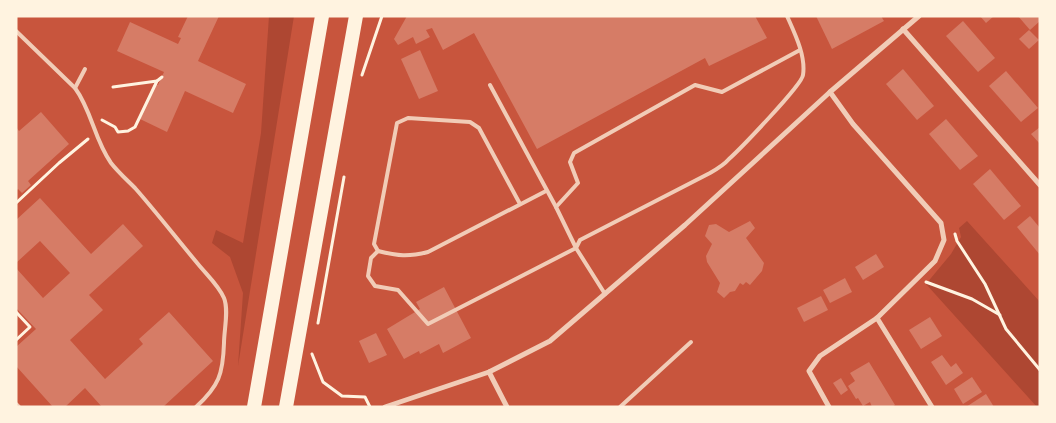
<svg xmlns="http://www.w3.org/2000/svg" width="1056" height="423" viewBox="0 0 1056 423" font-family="'Public Sans',sans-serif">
<rect width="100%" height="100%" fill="#c8553d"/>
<g fill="#ae4732">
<polygon points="269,16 294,16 238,366 243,293 230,257 212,243 216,230 243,243 261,133"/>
<polygon points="967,221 1040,302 1040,407 1037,407 926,284 951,254 961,237 959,228"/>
</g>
<g fill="#d67c66">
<polygon points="188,16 219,16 198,61 246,84 233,113 185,91 167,132 140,119 156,84 158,85 164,72 117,51 130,22 178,44 181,38 178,37"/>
<polygon points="407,16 755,16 767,38 709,66 705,58 537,149 474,33 443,50 432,28 426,30 430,37 416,44 413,37 398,45 394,39"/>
<polygon points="816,16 881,16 884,21 832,49"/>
<polygon points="980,16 994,16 986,23"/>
<polygon points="1018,16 1040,16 1040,21 1030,30"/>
<polygon points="963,21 995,58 978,72 946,36"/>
<polygon points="1029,30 1039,40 1029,49 1019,39"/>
<polygon points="420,50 438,91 419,99 401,59"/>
<polygon points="903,69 934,106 917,120 886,84"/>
<polygon points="1006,71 1038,108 1021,122 989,86"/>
<polygon points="41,112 69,144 28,181 31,185 22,193 18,189 16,191 16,127 19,131"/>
<polygon points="946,119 978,156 960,170 929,134"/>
<polygon points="1040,127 1040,144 1031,134"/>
<polygon points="990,169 1021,206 1004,220 973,184"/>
<polygon points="40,198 91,254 123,224 143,246 89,295 103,310 70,340 105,379 143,344 139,339 169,312 213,361 163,407 102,407 85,388 65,407 53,407 16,366 16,347 36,329 16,308 16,268 43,298 70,273 40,241 16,263 16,220"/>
<polygon points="1030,216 1040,228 1040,255 1017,227"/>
<polygon points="750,221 755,228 746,238 764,263 762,271 750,285 746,282 743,285 740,283 735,291 730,292 724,298 717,292 720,283 707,262 706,256 712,244 705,236 709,225 716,224 729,232"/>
<polygon points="876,254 884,267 863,280 855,267"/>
<polygon points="845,278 852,292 830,303 823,290"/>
<polygon points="444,287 471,338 443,353 439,344 420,354 419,351 404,359 387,329 420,309 416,302"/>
<polygon points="821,296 828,310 804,322 797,308"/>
<polygon points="930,317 942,336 921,349 909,330"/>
<polygon points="376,333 387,355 369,363 359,341"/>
<polygon points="942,355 951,367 956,363 963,373 946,385 931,362"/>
<polygon points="869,362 895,405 892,407 872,407 870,402 863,406 858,398 856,399 848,386 855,381 850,373"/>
<polygon points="972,377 982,392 963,404 954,389"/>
<polygon points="841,378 848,390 841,395 833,383"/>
<polygon points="986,394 994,407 966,407"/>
</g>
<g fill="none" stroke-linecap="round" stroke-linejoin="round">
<g stroke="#fff3e0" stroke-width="3">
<polyline points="362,75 382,16"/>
<polyline points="113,87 157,81"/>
<polyline points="102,120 115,127 118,132 128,131 135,127 157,81 162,77"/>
<polyline points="16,203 59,163 88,139"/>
<polyline points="955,234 957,241 985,284 1006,329 1040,370"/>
<polyline points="926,282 972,299 1000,315"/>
<polyline points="16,312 30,327 16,340"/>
<polyline points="318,323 344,177"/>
<polyline points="312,354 323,382 342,396 365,397 370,407"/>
</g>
<g stroke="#f1ccb7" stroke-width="4">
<path d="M16 31 75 88C92 111 94 139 111 163 118 172 127 180 135 188 157 213 177 239 198 264 207 275 219 286 224 298 229 310 224 330 224 343 223 374 219 386 196 407"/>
<polyline points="490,85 556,207"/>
<polyline points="75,88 85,69"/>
<path d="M520 204 479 128 470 122 408 118 397 123 374 244 378 251C398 256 408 257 428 252L546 191"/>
<polyline points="378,251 371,258 368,276 375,286 398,290 428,324 576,248 556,207 578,183 570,162 574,153 695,85 722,92 800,50"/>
<path d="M605 294 576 248 580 240 710 173C717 169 724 165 729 159 740 149 802 85 803 75 806 56 795 34 787 16"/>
<polyline points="16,404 19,407"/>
<polyline points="620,407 691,342"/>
</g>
<g stroke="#f1ccb7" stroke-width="5">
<polyline points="903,29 1040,185"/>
<polyline points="877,318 932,407"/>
<polyline points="489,372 507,407"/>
<polyline points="385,407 489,372 550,341 685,225 830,92 919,16"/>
<polyline points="829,407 809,371 820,356 877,318 935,261 944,240 941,223 853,124 830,92"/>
</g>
<g stroke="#fff3e0" stroke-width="14">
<polyline points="254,407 322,16"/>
<polyline points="286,407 356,16"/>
</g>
</g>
<rect width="1056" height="423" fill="none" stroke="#fff3e0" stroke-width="35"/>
</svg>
